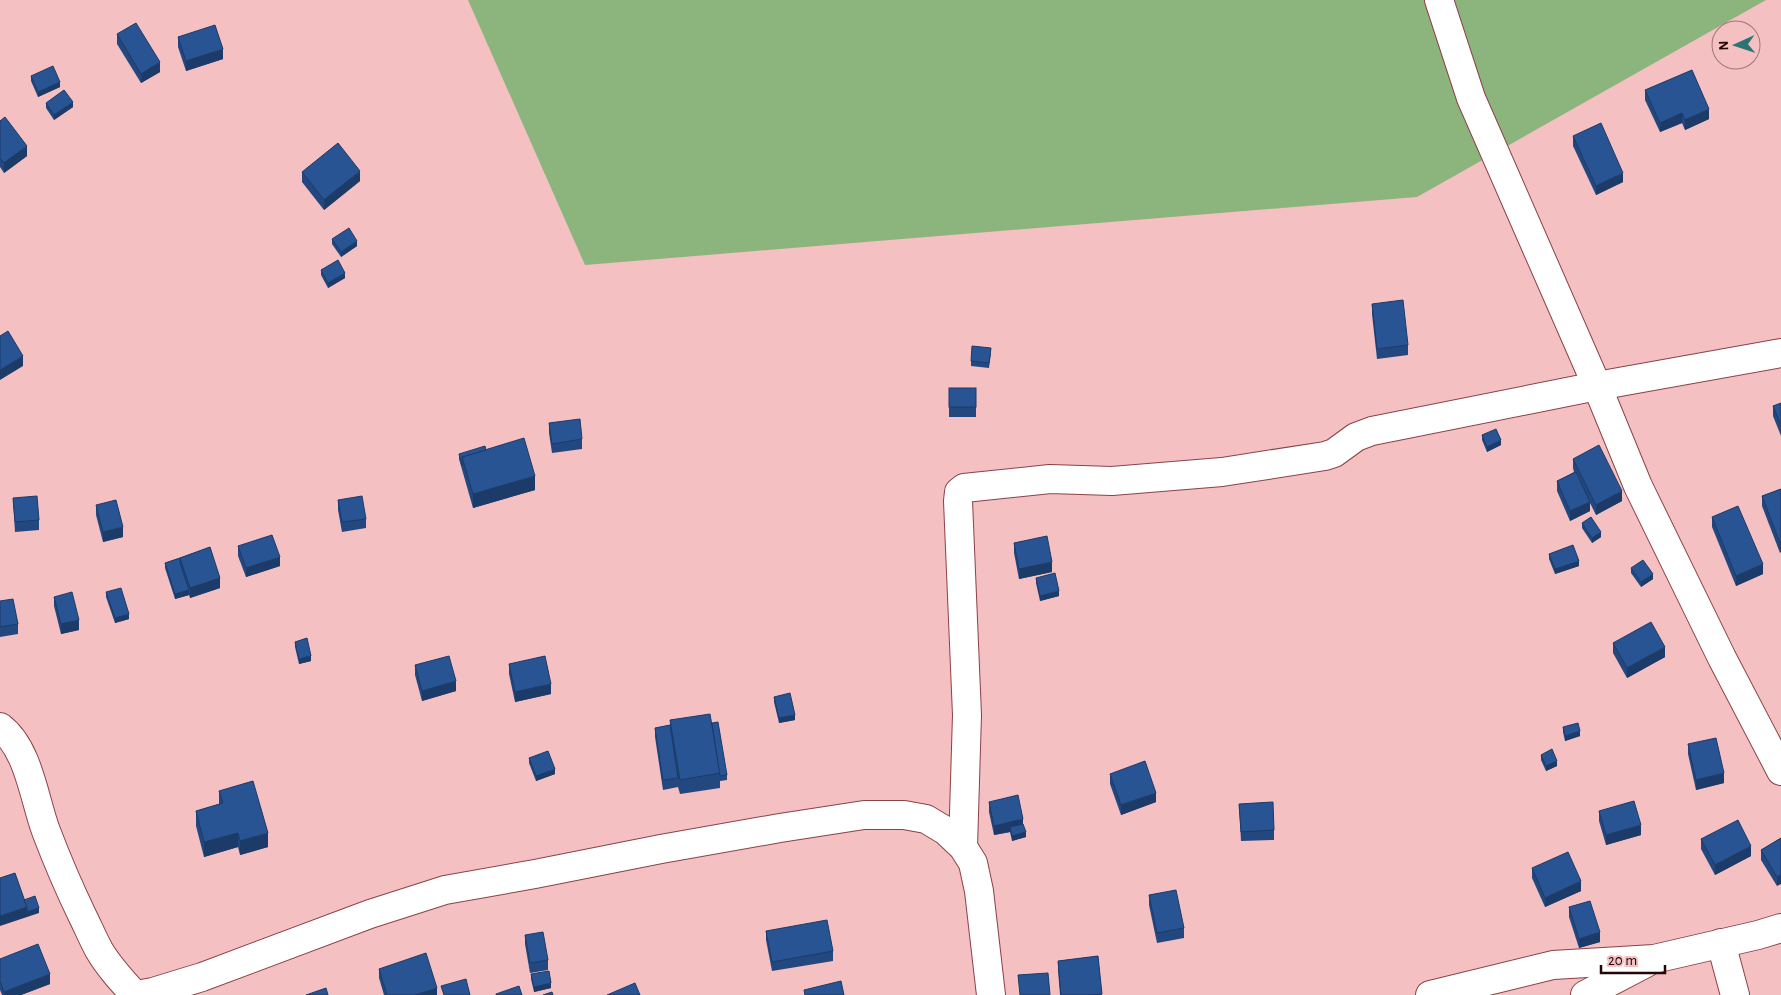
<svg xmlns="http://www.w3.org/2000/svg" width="1781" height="995" viewBox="0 0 1781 995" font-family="'Alegreya Sans',sans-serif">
<rect width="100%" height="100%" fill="#f4c0c1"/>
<polygon fill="#8cb57e" points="468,0 1766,0 1417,197 585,265"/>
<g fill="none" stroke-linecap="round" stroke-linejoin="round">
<defs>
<g id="minor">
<polyline points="1439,0 1471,98 1597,386 1638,486 1722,658 1781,771"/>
<path d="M0 727C29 749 34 799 46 831 57 860 69 888 82 915 88 927 93 939 99 950 109 967 122 981 135 995"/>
<polyline points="963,847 967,715 958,501 959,492 964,488 1050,479 1112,481 1222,472 1325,456 1334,453 1356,437 1372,431 1597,386 1781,353"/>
<polyline points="1721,943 1735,995"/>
<polyline points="136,995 153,992 202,977 370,914 445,890 535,874 661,849 780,828 864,815 904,815 926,819 946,831 963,847 973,863 979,891 991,995"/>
<polyline points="1430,995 1553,965 1654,959 1758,935 1781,928"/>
<polyline points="1585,995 1646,963"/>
</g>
</defs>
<use href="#minor" stroke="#8b4247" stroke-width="30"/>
<use href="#minor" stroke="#fff" stroke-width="28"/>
</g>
<g fill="#22487f">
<polygon points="117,34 160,72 141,83 117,44"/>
<polygon points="178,37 223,59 186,71 178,47"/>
<polygon points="31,76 60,87 38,97 31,81"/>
<polygon points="1645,90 1709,119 1685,130 1682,123 1660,132 1645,100"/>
<polygon points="46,103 73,107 54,120 46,108"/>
<polygon points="0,121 27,156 4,173 0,167"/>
<polygon points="1573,136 1623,182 1596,195 1573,146"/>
<polygon points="302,172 360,181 324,210 302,182"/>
<polygon points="332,239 357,246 341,257 332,244"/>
<polygon points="321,270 345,278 328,288 321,275"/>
<polygon points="1372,304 1408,345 1408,355 1377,359 1372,314"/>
<polygon points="991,353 989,368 971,366 971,361"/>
<rect x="949" y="388" width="27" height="29"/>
<polygon points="1781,403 1781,436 1773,416 1773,406"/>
<polygon points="549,423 582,439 582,449 552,453 549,433"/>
<polygon points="1482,435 1501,445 1487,452 1482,440"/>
<polygon points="486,450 535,490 473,508 459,459 459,454"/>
<polygon points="1573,459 1622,501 1596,515 1590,503 1590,511 1570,521 1557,491 1557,481 1574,472 1573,468"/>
<polygon points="1781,489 1780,553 1762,506 1762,496"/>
<polygon points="13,498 39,520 39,530 15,532"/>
<polygon points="338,500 366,519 366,528 342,532 338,510"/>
<polygon points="96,505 123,537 103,542 96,515"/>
<polygon points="1712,517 1763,574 1736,586 1712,527"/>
<polygon points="1582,523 1601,537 1592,543 1582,528"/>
<polygon points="1014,543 1052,572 1019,579 1014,553"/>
<polygon points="238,546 280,566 246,577 238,556"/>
<polygon points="210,547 220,588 190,598 189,595 175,599 165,568 165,563"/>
<polygon points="1549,554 1579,566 1555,574 1549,559"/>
<polygon points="1631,568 1653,579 1641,587 1631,573"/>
<polygon points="1036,578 1059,596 1040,601 1036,583"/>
<polygon points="106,592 129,619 115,623 106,597"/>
<polygon points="54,597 79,630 61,634 54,606"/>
<polygon points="0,601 18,624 18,634 0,637"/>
<polygon points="295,642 311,661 299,664 295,647"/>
<polygon points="1613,643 1665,657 1627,678 1613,653"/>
<polygon points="509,664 551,694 515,702 509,674"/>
<polygon points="415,665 456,691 422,701 415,675"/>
<polygon points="774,697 795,720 779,723 774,702"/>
<polygon points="670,720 712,723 727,775 727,780 720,781 720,788 680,794 678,787 663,790 655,737 655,728 670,725"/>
<polygon points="1563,727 1580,736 1565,741 1563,732"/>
<polygon points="1688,744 1724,783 1696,790 1688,754"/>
<polygon points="1541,755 1557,766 1546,771 1541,760"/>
<polygon points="529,758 555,774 536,781 529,763"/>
<polygon points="1110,774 1156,802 1121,815 1110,784"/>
<polygon points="219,791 268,847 240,855 238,847 204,857 196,826 196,811 219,804"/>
<polygon points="989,802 1023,824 1026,837 1012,841 1010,832 994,835 989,812"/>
<polygon points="1239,804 1274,830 1274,840 1241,841"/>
<polygon points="1599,811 1641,835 1606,845 1599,821"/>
<polygon points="1781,838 1777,886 1761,860 1761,850"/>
<polygon points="1701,839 1751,856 1715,875 1701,849"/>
<polygon points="1532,868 1581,891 1545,907 1532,878"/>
<polygon points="1149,895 1184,928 1184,938 1157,943 1149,905"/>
<polygon points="1569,907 1600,942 1579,948 1569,917"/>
<polygon points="766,931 833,951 833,961 772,971 766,940"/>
<polygon points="525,935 548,960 548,970 530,973 525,944"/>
<polygon points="1098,956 1102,995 1060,995 1058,970 1058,961"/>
<polygon points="0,959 50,984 21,995 2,995 0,990"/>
<polygon points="379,969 437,995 384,995 379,978"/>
<polygon points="531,974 551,988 534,992 531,979"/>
</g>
<g fill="#1c3b68">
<polygon points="223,49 223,59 186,71 186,61"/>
<polygon points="160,62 160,72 141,83 141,74"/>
<polygon points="60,82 60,87 38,97 38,92"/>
<polygon points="73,102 73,107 54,120 54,115"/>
<polygon points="1709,109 1709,119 1685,130 1685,120"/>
<polygon points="1682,113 1682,123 1660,132 1660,123"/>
<polygon points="27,146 27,156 4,173 4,163"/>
<polygon points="360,171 360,181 324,210 324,200"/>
<polygon points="1623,173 1623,182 1596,195 1596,186"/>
<polygon points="357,241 357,246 341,257 341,252"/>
<polygon points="345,273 345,278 328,288 328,283"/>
<polygon points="23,356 23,366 0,380 0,370"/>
<polygon points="1501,440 1501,445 1487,452 1487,447"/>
<polygon points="535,476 535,490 473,508 473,494"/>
<polygon points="1622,491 1622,501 1596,515 1596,505"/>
<polygon points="1590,502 1590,511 1570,521 1570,511"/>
<polygon points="123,527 123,537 103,542 103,532"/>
<polygon points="1601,532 1601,537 1592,543 1592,538"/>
<polygon points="1781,542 1781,552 1780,553 1780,543"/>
<polygon points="280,557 280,566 246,577 246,568"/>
<polygon points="1579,561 1579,566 1555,574 1555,569"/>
<polygon points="1052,562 1052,572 1019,579 1019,569"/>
<polygon points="1763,564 1763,574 1736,586 1736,576"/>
<polygon points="1653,574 1653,579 1641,587 1641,582"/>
<polygon points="220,578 220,588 190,598 190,588"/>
<polygon points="189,590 189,595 175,599 175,594"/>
<polygon points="1059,591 1059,596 1040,601 1040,596"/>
<polygon points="129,614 129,619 115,623 115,618"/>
<polygon points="79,620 79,630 61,634 61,624"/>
<polygon points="1665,647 1665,657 1627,678 1627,668"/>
<polygon points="311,656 311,661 299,664 299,659"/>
<polygon points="456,681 456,691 422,701 422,691"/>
<polygon points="551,684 551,694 515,702 515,692"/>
<polygon points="795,715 795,720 779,723 779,718"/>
<polygon points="1580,731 1580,736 1565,741 1565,736"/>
<polygon points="1557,761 1557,766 1546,771 1546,766"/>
<polygon points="555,769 555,774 536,781 536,776"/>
<polygon points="1724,773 1724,783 1696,790 1696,780"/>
<polygon points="1156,793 1156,802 1121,815 1121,805"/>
<polygon points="1023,819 1023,829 1010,827 1010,832 994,835 994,826"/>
<polygon points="1641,825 1641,835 1606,845 1606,835"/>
<polygon points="1026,832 1026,837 1012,841 1012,836"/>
<polygon points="238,833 238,847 204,857 204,842"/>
<polygon points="268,833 268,847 240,855 240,841"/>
<polygon points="1751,846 1751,856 1715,875 1715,865"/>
<polygon points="1781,874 1781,884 1777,886 1777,877"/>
<polygon points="1581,881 1581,891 1545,907 1545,898"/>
<polygon points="27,907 39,908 39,913 0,926 0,916"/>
<polygon points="1600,932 1600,942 1579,948 1579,939"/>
<polygon points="50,974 50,984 21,995 4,995 4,992"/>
<polygon points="551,983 551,988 534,992 534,987"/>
<polygon points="437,988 437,995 415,995"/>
</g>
<g fill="#285494" stroke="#1c3b68">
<polygon points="136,23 160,62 141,74 117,34"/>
<polygon points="215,25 223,49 186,61 178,37"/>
<polygon points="53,66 60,82 38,92 31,76"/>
<polygon points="1692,70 1709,109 1685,120 1682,113 1660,123 1645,90"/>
<polygon points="64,90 73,102 54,115 46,103"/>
<polygon points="5,117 27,146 4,163 0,158 0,121"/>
<polygon points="1601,123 1623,173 1596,186 1573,136"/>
<polygon points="338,143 360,171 324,200 302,172"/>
<polygon points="349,228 357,241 341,252 332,239"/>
<polygon points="338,260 345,273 328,283 321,270"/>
<polygon points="1403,300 1408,345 1377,349 1372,304"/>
<polygon points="8,331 23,356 0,370 0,336"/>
<polygon points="972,346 991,348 989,363 971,361"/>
<rect x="949" y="388" width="27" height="19"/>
<polygon points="1781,403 1781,426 1773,406"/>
<polygon points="580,419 582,439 552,444 549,423"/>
<polygon points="1496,429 1501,440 1487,447 1482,435"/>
<polygon points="524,438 535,476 473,494 462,457"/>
<polygon points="1599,445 1622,491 1596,505 1573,459"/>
<polygon points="485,446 486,450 462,457 462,466 459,454"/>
<polygon points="1576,472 1590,502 1570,511 1557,481"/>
<polygon points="1781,489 1781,542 1780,543 1762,496"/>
<polygon points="37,496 39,520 15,522 13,498"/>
<polygon points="362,496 366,519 342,522 338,500"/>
<polygon points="116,500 123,527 103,532 96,505"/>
<polygon points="1738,506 1763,564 1736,576 1712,517"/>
<polygon points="1591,517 1601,532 1592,538 1582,523"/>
<polygon points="272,535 280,557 246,568 238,546"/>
<polygon points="1047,536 1052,562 1019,569 1014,543"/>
<polygon points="1573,545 1579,561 1555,569 1549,554"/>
<polygon points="210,547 220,578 190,588 180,558"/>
<polygon points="180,558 180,563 189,590 175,594 165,563"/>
<polygon points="1643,560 1653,574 1641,582 1631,568"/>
<polygon points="1055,573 1059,591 1040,596 1036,578"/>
<polygon points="121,588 129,614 115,618 106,592"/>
<polygon points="72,592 79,620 61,624 54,597"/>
<polygon points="13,599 18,624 0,627 0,601"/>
<polygon points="1651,622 1665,647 1627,668 1613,643"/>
<polygon points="307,638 311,656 299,659 295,642"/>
<polygon points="449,656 456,681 422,691 415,665"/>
<polygon points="545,656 551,684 515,692 509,664"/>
<polygon points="790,693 795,715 779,718 774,697"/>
<polygon points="710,714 720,773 680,780 670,720"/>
<polygon points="718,722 727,775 720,776 712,723"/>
<polygon points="1578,723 1580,731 1565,736 1563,727"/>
<polygon points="670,725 678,778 663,780 655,728"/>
<polygon points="1716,738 1724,773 1696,780 1688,744"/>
<polygon points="1552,749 1557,761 1546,766 1541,755"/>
<polygon points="548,751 555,769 536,776 529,758"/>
<polygon points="1145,761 1156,793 1121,805 1110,774"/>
<polygon points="253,781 268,833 240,841 238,833 204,842 196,811 223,803 219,791"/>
<polygon points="1018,795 1023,819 994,826 989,802"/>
<polygon points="1634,801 1641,825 1606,835 1599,811"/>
<polygon points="1273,802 1274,830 1241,832 1239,804"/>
<polygon points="1738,820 1751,846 1715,865 1701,839"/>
<polygon points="1023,824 1026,832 1012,836 1010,827"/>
<polygon points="1781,838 1781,874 1777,877 1761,850"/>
<polygon points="1568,852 1581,881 1545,898 1532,868"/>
<polygon points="15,873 27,907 0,916 0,878"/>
<polygon points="1176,890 1184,928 1157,933 1149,895"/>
<polygon points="35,896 39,908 27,912 27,907 24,900"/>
<polygon points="1590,901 1600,932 1579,939 1569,907"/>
<polygon points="827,920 833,951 772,962 766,931"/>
<polygon points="543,932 548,960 530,963 525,935"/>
<polygon points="38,944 50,974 4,992 0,981 0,959"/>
<polygon points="426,953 437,988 415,995 387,995 379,969"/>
<polygon points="1098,956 1102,994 1088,995 1061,995 1058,961"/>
<polygon points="549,971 551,983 534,987 531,974"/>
<polygon points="1048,973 1050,995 1020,995 1018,975"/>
<polygon points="466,979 470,995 444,995 441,986"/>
<polygon points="841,981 844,995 805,995 804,990"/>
<polygon points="635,983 640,995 607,995"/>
<polygon points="519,986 522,995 496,995 496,994"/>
<polygon points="326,988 328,995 306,995"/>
<polygon points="552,992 553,995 543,995"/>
</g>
<g transform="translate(1736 45) rotate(267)"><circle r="24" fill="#f4c0c1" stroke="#a07677"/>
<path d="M0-4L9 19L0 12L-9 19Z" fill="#2a7476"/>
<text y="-8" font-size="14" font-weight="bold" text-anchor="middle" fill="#230608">N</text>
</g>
<path d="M1601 965v8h64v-8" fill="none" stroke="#230608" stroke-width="2.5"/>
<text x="1608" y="965" font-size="15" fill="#230608" stroke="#f4c0c1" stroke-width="4" paint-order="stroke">20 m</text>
</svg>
